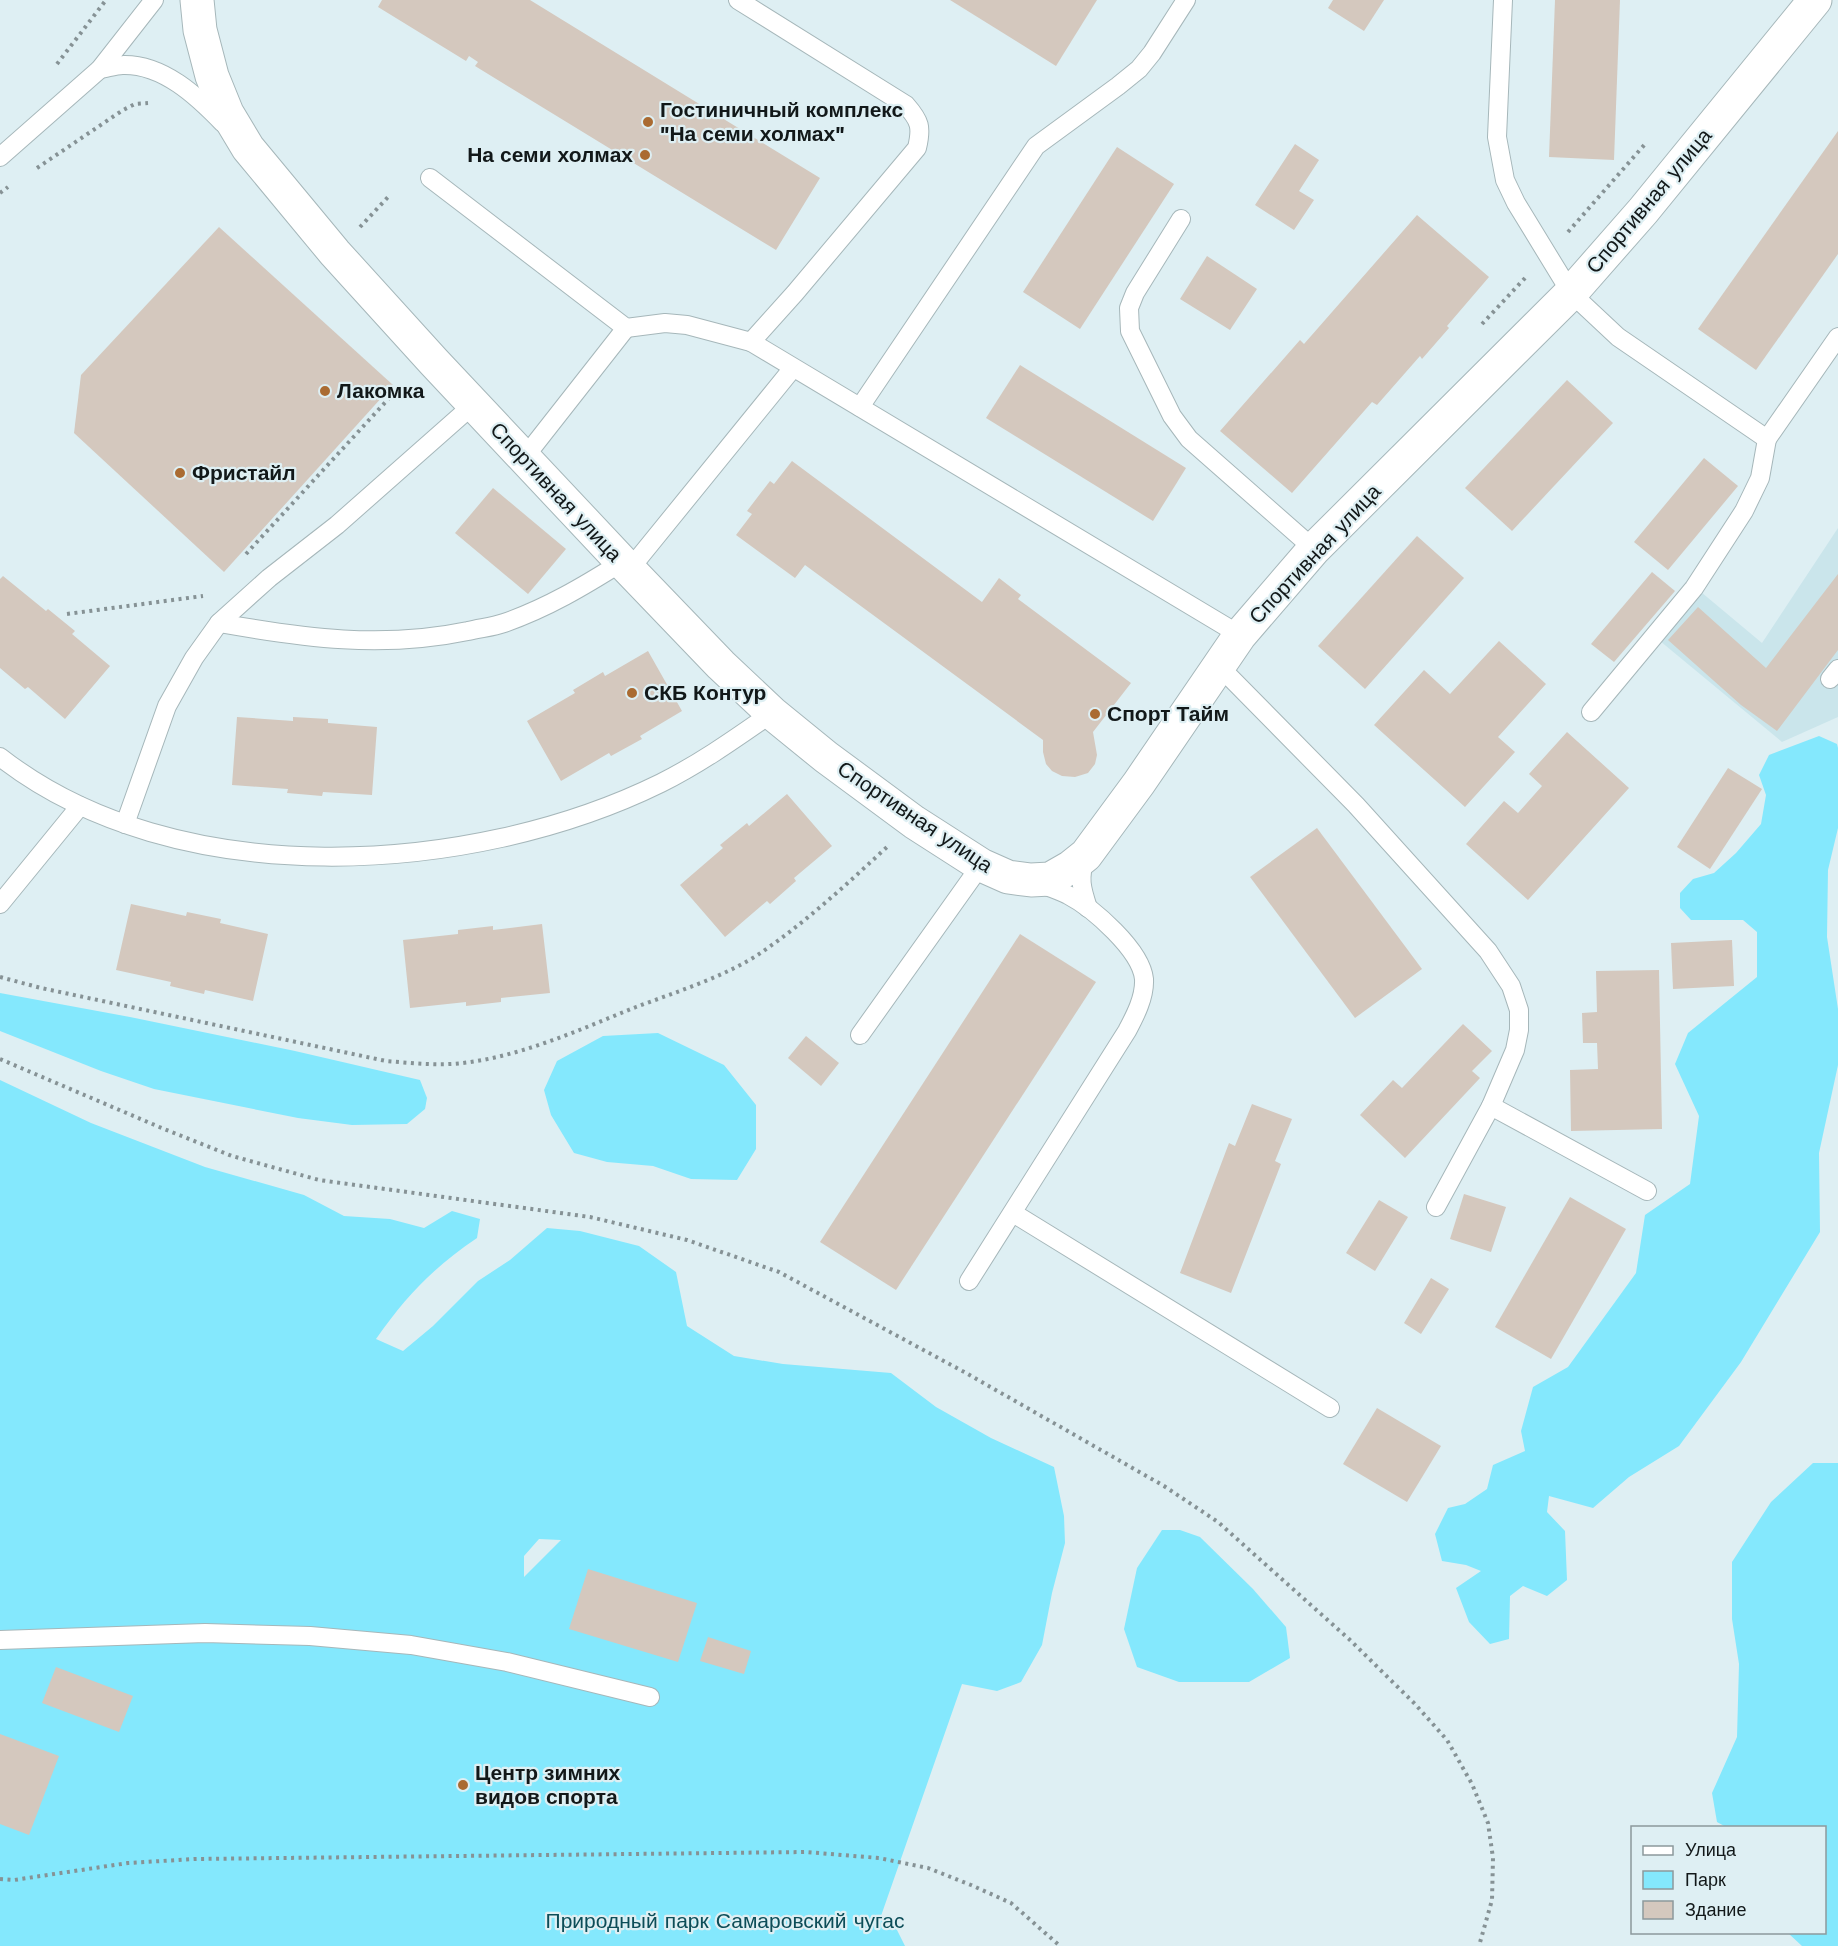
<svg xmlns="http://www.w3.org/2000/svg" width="1838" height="1946" viewBox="0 0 1838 1946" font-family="'Work Sans',sans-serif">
<rect width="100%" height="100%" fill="#deeff3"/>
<polygon fill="#cae5eb" points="1838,528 1838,717 1782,742 1660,641 1701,592 1762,643"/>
<g fill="#84e8fd" fill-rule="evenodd">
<polygon points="1819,736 1837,744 1838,748 1838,828 1828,870 1827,937 1838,1009 1838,1065 1819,1153 1820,1232 1741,1362 1679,1446 1629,1477 1593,1508 1549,1496 1547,1512 1565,1531 1567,1580 1547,1596 1523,1586 1510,1596 1509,1639 1490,1644 1469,1622 1456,1588 1481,1571 1466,1565 1442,1561 1435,1534 1448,1508 1465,1504 1487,1489 1493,1465 1525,1451 1521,1431 1533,1387 1568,1367 1636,1273 1645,1215 1690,1184 1699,1116 1675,1064 1688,1033 1757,977 1757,932 1743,920 1691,920 1680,908 1680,893 1693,879 1714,873 1736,853 1761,824 1766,795 1759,775 1769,755"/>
<polygon points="0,993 130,1017 295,1051 420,1080 427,1098 425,1109 407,1124 352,1125 298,1118 154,1089 101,1071 0,1031"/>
<polygon points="658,1033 724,1065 756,1105 756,1149 737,1180 691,1179 653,1166 607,1162 574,1153 551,1115 544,1090 557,1061 603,1036"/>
<path d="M0 1080 91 1123 205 1167 304 1195 344 1216 390 1219 424 1228 452 1211 480 1219 477 1238C434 1267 406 1296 376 1339L403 1351 433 1326 478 1281 510 1260 547 1228 580 1231 639 1246 676 1272 687 1326 734 1356 783 1364 891 1373 936 1407 991 1438 1054 1467 1064 1516 1065 1543 1052 1593 1042 1645 1021 1682 997 1691 962 1684 881 1916 893 1922 905 1946H0ZM539 1539 561 1540 524 1577V1556Z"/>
<polygon points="1813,1463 1838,1463 1838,1946 1802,1946 1788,1933 1824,1932 1824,1828 1726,1827 1717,1822 1712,1793 1737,1737 1739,1664 1732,1619 1732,1562 1771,1502"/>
<polygon points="1162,1530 1180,1530 1200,1537 1253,1589 1286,1627 1290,1658 1249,1682 1179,1682 1137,1667 1124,1629 1137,1568"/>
</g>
<g fill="#d4c8be">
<polygon points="382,0 530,0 820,178 776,250 475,66 478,62 469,56 466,61 378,7"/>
<polygon points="950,0 1097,0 1056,66"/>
<polygon points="1333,0 1384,0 1364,31 1328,8"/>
<polygon points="1555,0 1620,0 1614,160 1549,157"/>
<polygon points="1838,131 1838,254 1756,370 1698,329"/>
<polygon points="1295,144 1319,160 1299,191 1314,200 1294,230 1255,205"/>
<polygon points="1117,147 1174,184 1080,329 1023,292"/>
<polygon points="1417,215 1489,277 1447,326 1449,328 1422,359 1420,356 1377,405 1372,402 1292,493 1220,431 1300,340 1304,344"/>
<polygon points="219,227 393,385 224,572 74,433 81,375"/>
<polygon points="1207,256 1257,289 1230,330 1180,299"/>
<polygon points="1020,365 1186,468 1153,521 986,418"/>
<polygon points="1567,380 1613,423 1512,531 1465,488"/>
<polygon points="1704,458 1738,486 1668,570 1634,542"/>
<polygon points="792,461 982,602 999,578 1021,595 1018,599 1131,683 1093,732 1097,755 1095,764 1088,773 1075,777 1062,776 1052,771 1046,764 1043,752 1043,740 805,565 795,578 736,535 752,514 747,511 770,481 774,484"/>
<polygon points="493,488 566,549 528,594 455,533"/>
<polygon points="1417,536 1464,578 1365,689 1318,646"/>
<polygon points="1652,572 1675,591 1614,662 1591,644"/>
<polygon points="1838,574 1838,650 1777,731 1741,705 1668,640 1698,607 1766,668"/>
<polygon points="3,576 46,611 48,609 75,631 72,634 110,666 65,719 28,687 25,689 0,668 0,579"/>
<polygon points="1499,641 1546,684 1498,737 1515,752 1465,807 1374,725 1424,670 1450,694"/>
<polygon points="648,651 682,711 640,736 642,739 611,756 609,753 561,781 527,721 575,693 573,690 603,672 605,676"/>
<polygon points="237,717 293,721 293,717 328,719 328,723 377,727 372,795 323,792 322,796 287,793 288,789 232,785"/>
<polygon points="1567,732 1629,788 1528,900 1466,844 1504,801 1518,813 1542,786 1529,774"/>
<polygon points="1728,768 1762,789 1710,869 1677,847"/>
<polygon points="787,794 832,846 794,878 796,881 770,904 767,901 725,937 680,885 723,848 720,845 747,823 749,826"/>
<polygon points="1317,828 1422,969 1355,1018 1250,877"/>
<polygon points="131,904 186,916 187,912 221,919 220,923 268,934 253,1001 205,990 204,994 170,986 171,982 116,970"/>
<polygon points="542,924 550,993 501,998 501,1002 466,1006 466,1002 410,1008 403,940 458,934 458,930 493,926 493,930"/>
<polygon points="1020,934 1096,982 896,1290 820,1242"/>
<polygon points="1732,940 1734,986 1673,989 1671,943"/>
<polygon points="1659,970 1662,1129 1571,1131 1570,1070 1598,1069 1597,1043 1583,1043 1582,1013 1597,1012 1596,971"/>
<polygon points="1463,1024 1492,1051 1472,1071 1480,1078 1405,1158 1360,1115 1393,1080 1402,1088"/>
<polygon points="806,1036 839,1063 821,1086 788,1058"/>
<polygon points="1252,1104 1292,1119 1275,1161 1281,1164 1231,1293 1180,1273 1229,1143 1235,1146"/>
<polygon points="1464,1194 1506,1207 1491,1252 1450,1239"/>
<polygon points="1570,1197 1626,1229 1551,1359 1495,1327"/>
<polygon points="1379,1200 1408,1217 1375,1271 1346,1253"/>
<polygon points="1431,1278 1449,1289 1421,1334 1404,1323"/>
<polygon points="1377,1408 1441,1446 1407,1502 1343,1464"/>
<polygon points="588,1569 697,1603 678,1662 569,1629"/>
<polygon points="708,1637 751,1651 744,1674 700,1661"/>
<polygon points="56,1667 133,1696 119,1732 42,1703"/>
<polygon points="0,1734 59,1756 29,1835 0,1824"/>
</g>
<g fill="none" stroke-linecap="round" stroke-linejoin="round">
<defs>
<g id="service">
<path d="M738 0 906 105C920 121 922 127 917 148L795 293 751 342"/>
<polyline points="1503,0 1497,137 1505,180 1516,203 1571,293 1618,337 1767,439 1838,337"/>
<path d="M100 69C107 68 116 65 123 65 163 64 197 96 223 123"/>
<polyline points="0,157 100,69 154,0"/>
<polyline points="430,178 626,328 665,323 687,325 751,342 1240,635"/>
<polyline points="1181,219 1135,293 1129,308 1130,331 1172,416 1189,439 1314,549"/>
<polyline points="860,407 1036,146 1118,86 1139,69 1152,53 1186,0"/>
<polyline points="524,458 626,328"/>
<polyline points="629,570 793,368"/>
<path d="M219 623C304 638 382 649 468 631 480 628 493 627 504 623 547 608 584 586 622 562"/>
<polyline points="1219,666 1356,805 1488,951 1511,986 1519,1010 1519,1030 1515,1050 1491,1106 1436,1207"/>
<polyline points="1830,679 1838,669"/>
<polyline points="1591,712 1694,588 1744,511 1760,478 1767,439"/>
<path d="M0 757C175 894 470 877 661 783 701 763 736 738 772 713"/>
<polyline points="125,824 167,706 194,658 219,623 269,578 337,525 474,404"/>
<path d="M1085 857C1079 879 1081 887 1088 908"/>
<polyline points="0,904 80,806"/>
<polyline points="860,1035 981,865"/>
<polyline points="1491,1106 1647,1191"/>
<polyline points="1013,1213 1330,1408"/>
<path d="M969 1281 1127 1031C1135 1016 1145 997 1144 979 1141 950 1093 908 1068 895 1059 890 1048 887 1038 883"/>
<polyline points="0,1640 205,1633 310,1636 411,1645 507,1662 650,1697"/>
</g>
<polyline id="minor" points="197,0 200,30 212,76 227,113 248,148 335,253 434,362 622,562 721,665 772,713 826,757 914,822 981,865 1008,877 1031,880 1050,879 1071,867 1086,855 1139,783 1240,635 1314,549 1571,293 1643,211 1815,0"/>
</defs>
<use href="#service" stroke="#a6b7ba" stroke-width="20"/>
<use href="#minor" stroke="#a6b7ba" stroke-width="35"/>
<g stroke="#869295" stroke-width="4" stroke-dasharray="3 4.5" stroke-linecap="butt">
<polyline points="57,64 106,0"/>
<polyline points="37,168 123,110 135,104 148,103"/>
<polyline points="0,193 8,187"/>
<polyline points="360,227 389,196"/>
<polyline points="1568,232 1646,143"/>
<polyline points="1482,324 1526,277"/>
<polyline points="246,554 392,395 405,385"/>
<polyline points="67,614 203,596"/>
<path d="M0 977 41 988 386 1061C412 1063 438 1066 463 1063 523 1056 581 1029 636 1007 676 992 727 976 762 952 807 921 847 884 887 847"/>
<polyline points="0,1059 164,1129 232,1156 319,1180 590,1217 687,1240 779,1272 966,1373 1164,1486 1218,1522 1349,1639 1415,1704 1447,1740 1472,1784 1488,1823 1493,1858 1492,1900 1479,1946"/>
<polyline points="0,1879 14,1880 128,1863 195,1859 806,1852 879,1858 928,1868 971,1885 1011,1903 1060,1946"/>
</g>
<use href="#service" stroke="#fff" stroke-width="18"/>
<use href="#minor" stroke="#fff" stroke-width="33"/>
</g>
<g fill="#aa6b32" stroke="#deeff3" stroke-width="2">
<circle cx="648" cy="122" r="6"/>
<circle cx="645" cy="155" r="6"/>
<circle cx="325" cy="391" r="6"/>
<circle cx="180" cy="473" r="6"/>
<circle cx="632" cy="693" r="6"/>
<circle cx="1095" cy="714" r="6"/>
<circle cx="463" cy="1785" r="6"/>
</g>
<g text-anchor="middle" stroke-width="4.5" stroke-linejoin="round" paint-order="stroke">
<g font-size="21" font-weight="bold" fill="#121819" stroke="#deeff3" text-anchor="start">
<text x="660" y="117">Гостиничный комплекс<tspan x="660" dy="24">"На семи холмах"</tspan></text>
<text x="633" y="162" text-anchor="end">На семи холмах</text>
<text x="337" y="398">Лакомка</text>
<text x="192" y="480">Фристайл</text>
<text x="644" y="700">СКБ Контур</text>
<text x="1107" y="721">Спорт Тайм</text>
<text x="475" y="1780">Центр зимних<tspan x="475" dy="24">видов спорта</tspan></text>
</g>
<g font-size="21" fill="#121819" stroke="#deeff3">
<text transform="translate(1649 201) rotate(-50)" y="7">Спортивная улица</text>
<text transform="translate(556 492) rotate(47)" y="7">Спортивная улица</text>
<text transform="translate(1315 554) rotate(-47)" y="7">Спортивная улица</text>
<text transform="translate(915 817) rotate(34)" y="7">Спортивная улица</text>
</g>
<g font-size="21" fill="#0c4d58" stroke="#deeff3">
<text x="725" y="1928">Природный парк Самаровский чугас</text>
</g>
</g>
<rect x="1631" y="1826" width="195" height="108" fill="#deeff3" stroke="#8c999c" stroke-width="1.5"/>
<rect x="1643" y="1846" width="30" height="9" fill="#ffffff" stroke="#8c999c" stroke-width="1.5"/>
<text x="1685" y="1856" font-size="18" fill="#121819">Улица</text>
<rect x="1643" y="1871" width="30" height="18" fill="#84e8fd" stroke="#8c999c" stroke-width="1.5"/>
<text x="1685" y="1886" font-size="18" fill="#121819">Парк</text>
<rect x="1643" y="1901" width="30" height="18" fill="#d4c8be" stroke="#8c999c" stroke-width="1.5"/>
<text x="1685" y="1916" font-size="18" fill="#121819">Здание</text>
</svg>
